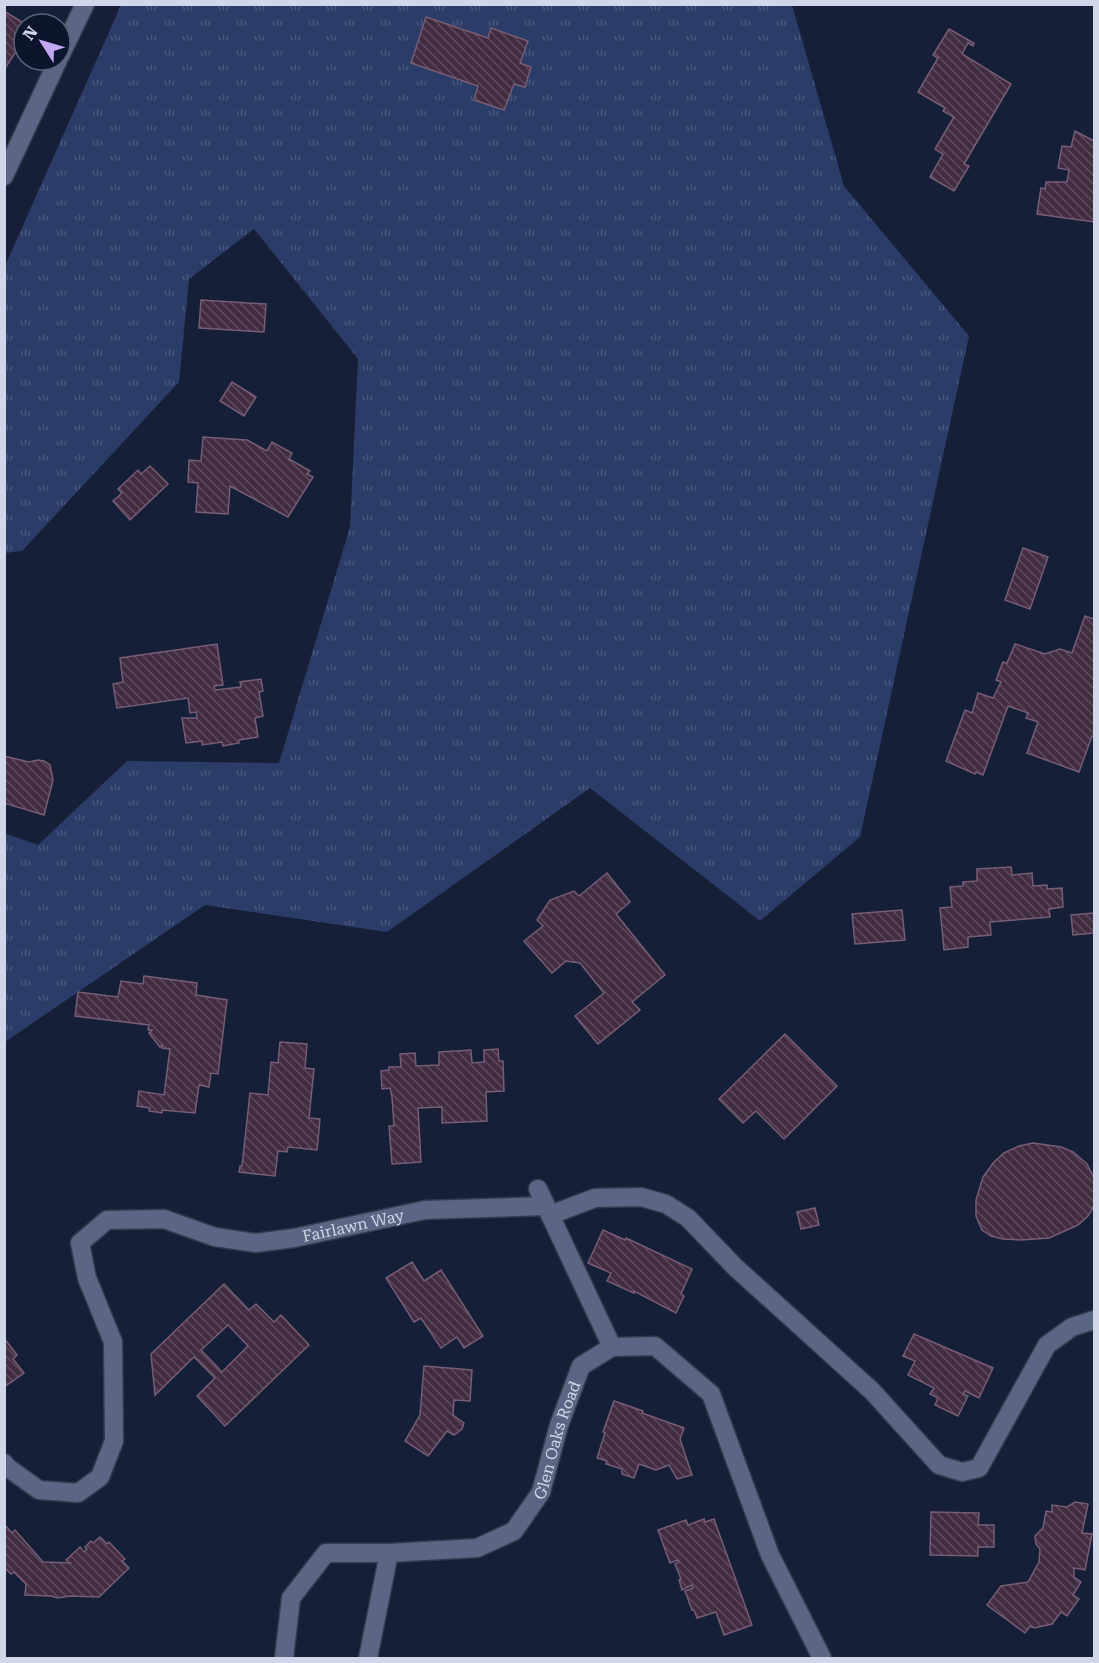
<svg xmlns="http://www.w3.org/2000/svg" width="1099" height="1663" viewBox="0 0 1099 1663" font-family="'Roboto Serif',serif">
<defs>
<pattern id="grass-tufts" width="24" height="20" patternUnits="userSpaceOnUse" patternTransform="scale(1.5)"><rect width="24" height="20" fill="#2b3c68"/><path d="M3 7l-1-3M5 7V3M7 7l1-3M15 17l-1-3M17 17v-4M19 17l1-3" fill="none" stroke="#49577e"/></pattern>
<pattern id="building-back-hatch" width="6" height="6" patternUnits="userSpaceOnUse" patternTransform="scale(1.5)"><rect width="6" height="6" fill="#422c42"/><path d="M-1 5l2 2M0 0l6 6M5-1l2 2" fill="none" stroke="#5c4a5d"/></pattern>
</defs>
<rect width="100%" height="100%" fill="#151f37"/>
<polygon fill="url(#grass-tufts)" points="121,5 792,5 844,186 969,336 860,837 760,921 590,788 387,932 205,905 5,1042 4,833 38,845 127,761 279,763 350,527 358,359 254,229 189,279 179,382 22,551 5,553 5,266"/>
<g fill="url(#building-back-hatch)" stroke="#775d76" stroke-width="1.5" fill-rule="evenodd">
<polygon points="4,11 25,24 24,39 4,70"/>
<polygon points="426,17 488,38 491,28 528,41 520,63 531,67 525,87 514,84 504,110 474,100 478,86 411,63"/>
<polygon points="949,29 974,43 973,46 968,43 962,54 1011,84 964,164 969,166 954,191 930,177 943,154 935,149 954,117 943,111 945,108 918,92 938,58 933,55"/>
<polygon points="1075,131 1094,141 1094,222 1037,214 1041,188 1045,189 1046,182 1067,182 1069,170 1058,168 1062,146 1071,147"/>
<polygon points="201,300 266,304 264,332 199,328"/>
<polygon points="232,382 256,397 244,416 220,401"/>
<polygon points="203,437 247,440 267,451 272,442 292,453 289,459 310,471 307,474 313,477 288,517 230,486 228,514 196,512 198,483 188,482 189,460 201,461"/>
<polygon points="150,466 168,484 130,520 113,501 122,493 118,489 138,470 141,474"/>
<polygon points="1023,548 1048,557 1030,609 1005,600"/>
<polygon points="1085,616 1094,619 1094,737 1092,736 1079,772 1027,753 1038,722 1026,718 1028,713 1008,706 983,775 976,772 975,774 946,761 965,710 972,713 978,693 993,698 1001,682 996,680 1003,662 1007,663 1015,644 1045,654 1060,649 1072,653"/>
<polygon points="217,644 223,685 214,686 215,690 241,687 240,682 261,679 263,691 259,692 263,716 255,718 258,737 239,740 239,743 223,746 222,742 202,745 202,741 186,743 182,718 197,718 196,712 190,713 188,698 117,708 113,684 123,682 120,658"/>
<polygon points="4,756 29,762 38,760 44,761 50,765 53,780 44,815 4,803"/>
<polygon points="1011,867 1012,875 1032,873 1033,886 1047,885 1047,889 1062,888 1063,907 1049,909 1050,917 990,922 991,935 968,937 968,947 944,950 940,908 952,907 950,887 963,886 963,882 977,881 977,869"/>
<polygon points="607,873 630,902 616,914 665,975 632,1002 640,1010 598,1044 575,1016 604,993 580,963 566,961 552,973 524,941 543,926 537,920 550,900 574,891 579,896"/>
<polygon points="902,910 905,940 855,944 852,914"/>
<polygon points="1094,913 1094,933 1073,935 1071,915"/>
<polygon points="144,976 197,983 196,995 227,1000 218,1074 211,1073 209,1087 199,1085 195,1113 162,1110 162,1113 149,1111 150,1108 137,1106 139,1091 164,1095 170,1049 162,1048 162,1045 160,1047 149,1033 152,1030 148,1030 149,1025 75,1016 78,992 118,997 121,981 143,984"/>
<polygon points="785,1034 837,1086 784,1139 756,1111 743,1123 719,1099"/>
<polygon points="280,1042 307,1044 305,1068 314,1069 309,1118 320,1119 317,1150 288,1147 287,1152 278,1151 275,1176 239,1172 240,1166 242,1166 250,1093 268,1095 271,1062 278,1063"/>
<polygon points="498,1049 499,1061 503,1061 504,1091 486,1092 487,1121 442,1123 442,1107 418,1108 421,1162 392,1164 389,1126 394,1126 392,1097 390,1088 382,1089 381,1071 389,1070 389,1067 401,1067 400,1054 415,1053 416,1066 439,1065 439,1052 471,1050 472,1063 484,1062 484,1050"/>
<polygon points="1033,1143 1061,1147 1073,1152 1087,1164 1094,1178 1094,1206 1088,1216 1078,1225 1049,1238 1021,1240 1003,1239 991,1236 982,1230 976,1216 976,1200 983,1177 994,1162 1004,1153 1019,1146"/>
<polygon points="815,1208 819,1225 801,1229 797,1212"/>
<polygon points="603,1230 625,1240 626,1238 692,1269 681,1294 684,1296 676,1313 634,1291 634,1293 607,1281 611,1273 588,1263"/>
<polygon points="412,1262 424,1281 441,1270 483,1336 464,1348 457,1337 441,1348 421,1318 414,1322 386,1278"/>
<path d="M224 1284 249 1310 256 1304 274 1322 281 1315 309 1345 225 1426 197 1396 215 1378 194 1357 155 1395 151 1354ZM228 1325 248 1346 222 1372 201 1350Z"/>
<polygon points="914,1334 993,1368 979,1398 965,1391 963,1394 968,1396 958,1416 935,1405 938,1398 930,1394 934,1388 908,1375 915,1361 903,1356"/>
<polygon points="4,1338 17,1355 13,1359 24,1373 4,1387"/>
<polygon points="424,1366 472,1370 470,1401 454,1400 453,1415 464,1423 462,1429 454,1435 447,1431 428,1456 405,1441 420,1415"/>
<polygon points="614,1401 643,1411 642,1413 684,1428 680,1439 692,1475 677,1479 669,1465 656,1470 639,1464 634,1478 622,1474 622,1469 606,1464 607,1461 597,1458 605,1433 603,1432"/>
<polygon points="1075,1502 1088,1504 1082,1533 1092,1534 1085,1570 1074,1568 1074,1577 1081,1582 1073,1595 1079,1599 1067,1616 1061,1612 1052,1624 1034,1628 1030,1626 1025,1633 987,1605 1001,1586 1028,1582 1039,1562 1040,1549 1036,1544 1035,1536 1043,1528 1046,1511 1052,1512 1052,1505 1067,1507"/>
<polygon points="931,1512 979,1513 978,1525 994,1525 994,1547 978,1547 978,1556 930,1555"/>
<polygon points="704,1519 705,1522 714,1519 752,1625 724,1635 716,1612 697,1618 694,1610 692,1610 685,1591 693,1588 692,1585 682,1590 679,1580 681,1579 675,1564 679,1562 678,1560 670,1563 658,1530 686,1520 688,1525"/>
<polygon points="4,1524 12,1533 15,1530 43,1562 70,1563 66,1560 80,1547 84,1552 87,1549 85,1547 91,1541 93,1543 100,1537 107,1544 109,1542 125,1559 122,1561 129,1568 99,1597 70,1596 58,1598 51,1596 25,1595 26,1584 14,1572 11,1574 4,1567"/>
</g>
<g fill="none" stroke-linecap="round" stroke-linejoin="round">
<defs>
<g id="minor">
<polyline points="60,56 85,4"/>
<polyline points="4,176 58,60"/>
<polyline points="538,1189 612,1347"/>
<polyline points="550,1215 595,1198 641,1197 666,1204 688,1218 735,1267 872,1391 939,1465 962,1472 979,1468 1047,1345 1072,1327 1094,1320"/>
<path id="s1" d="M4 1463 7 1467 39 1490 78 1493 100 1477 114 1441 113 1342 87 1278 80 1243 107 1220 164 1219 215 1237 256 1243 294 1238 425 1210 546 1206"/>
<path id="s2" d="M284 1658 291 1598 326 1553H389L477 1548 514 1531 541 1492 559 1425 581 1366 612 1347 655 1346 711 1394 770 1555 822 1658"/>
<polyline points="368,1658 389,1553"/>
</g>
</defs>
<use href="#minor" stroke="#343a4e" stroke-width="21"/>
<use href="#minor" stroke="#5a6683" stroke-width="18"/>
</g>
<g text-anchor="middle" stroke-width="6" stroke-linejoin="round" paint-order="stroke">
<g font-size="16" fill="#d0d7e8" stroke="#0d152d">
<text dy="6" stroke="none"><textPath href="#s1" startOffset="640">Fairlawn Way</textPath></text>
<text dy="6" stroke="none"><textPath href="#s2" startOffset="411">Glen Oaks Road</textPath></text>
</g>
</g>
<rect width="1099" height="1663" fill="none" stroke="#d0d7e8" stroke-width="12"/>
<g transform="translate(42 42) rotate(307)"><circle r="28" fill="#0d152d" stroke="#5b6378" stroke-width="1.5"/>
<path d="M0-4.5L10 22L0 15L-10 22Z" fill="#c4a7f1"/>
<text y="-9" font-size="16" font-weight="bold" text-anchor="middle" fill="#d0d7e8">N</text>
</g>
</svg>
